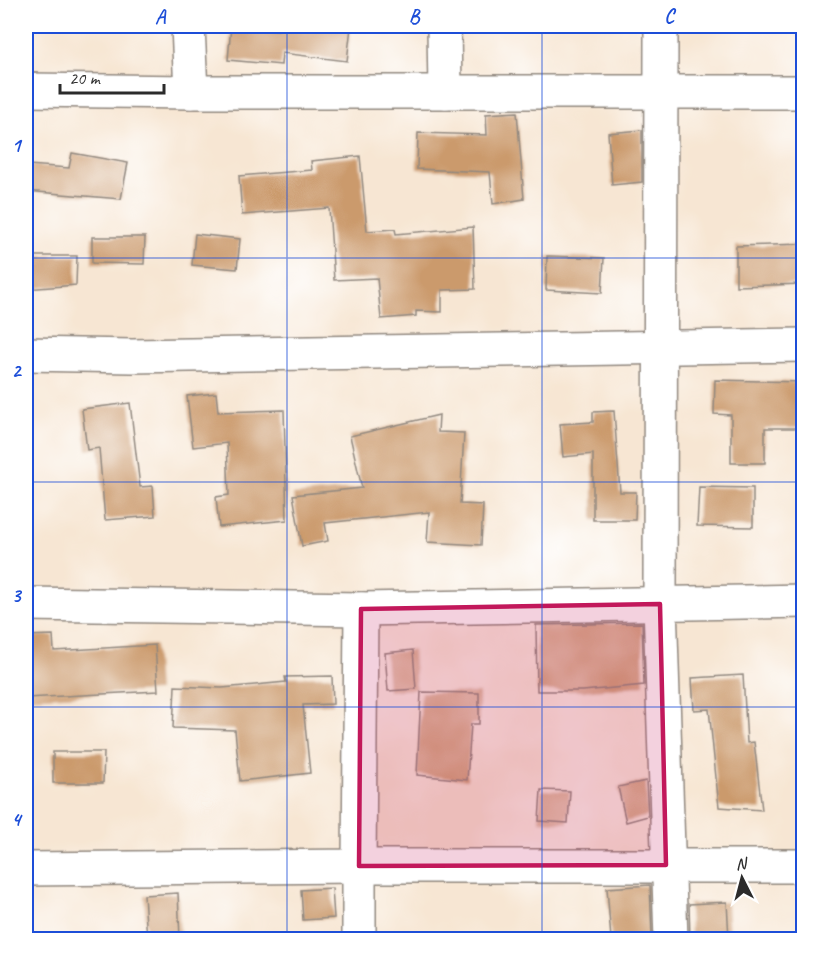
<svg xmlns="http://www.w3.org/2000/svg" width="829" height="965" viewBox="0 0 829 965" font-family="Caveat,sans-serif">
<rect width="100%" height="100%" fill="#fff"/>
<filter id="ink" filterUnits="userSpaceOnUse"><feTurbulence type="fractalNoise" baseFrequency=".0167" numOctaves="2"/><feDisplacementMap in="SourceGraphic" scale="12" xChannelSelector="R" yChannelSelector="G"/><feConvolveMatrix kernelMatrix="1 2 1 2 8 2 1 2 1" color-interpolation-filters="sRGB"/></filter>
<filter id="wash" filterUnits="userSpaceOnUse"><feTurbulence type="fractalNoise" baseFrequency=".008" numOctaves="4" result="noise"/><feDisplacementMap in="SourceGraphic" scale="24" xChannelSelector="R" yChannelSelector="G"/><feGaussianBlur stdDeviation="1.35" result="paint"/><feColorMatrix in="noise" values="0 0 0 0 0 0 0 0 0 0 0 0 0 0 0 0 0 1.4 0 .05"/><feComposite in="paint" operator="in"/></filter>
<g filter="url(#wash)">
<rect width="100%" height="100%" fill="#f7e6d3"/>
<g id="blocks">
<g fill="#cb9a6c">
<polygon points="231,26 278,30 278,26 351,27 347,61 282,53 281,65 228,60"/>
<polygon points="517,112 524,199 493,204 490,172 417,169 418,133 487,135 486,114"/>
<polygon points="642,130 642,182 612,185 608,133"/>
<polygon points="72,153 128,163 121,199 26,191 28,165 69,168"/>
<polygon points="360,156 367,231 395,229 396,234 473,227 475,289 442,290 442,312 416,311 416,316 381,319 377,278 334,280 329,208 242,215 239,176 312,170 311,161"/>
<polygon points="195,234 240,239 237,269 192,265"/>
<polygon points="92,237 145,237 144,264 92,263"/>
<polygon points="804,244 804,284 736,286 736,246"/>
<polygon points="26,256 77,256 76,285 26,289"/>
<polygon points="547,256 604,258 602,293 546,290"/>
<polygon points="715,380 804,382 804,428 765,428 765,463 731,463 731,415 714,414"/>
<polygon points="216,393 218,412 284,410 287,520 219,527 216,497 229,495 227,443 193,447 187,396"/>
<polygon points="130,403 140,487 153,486 155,516 105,520 99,448 87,450 82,409"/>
<polygon points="614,411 620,492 636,492 635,520 593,520 593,454 563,457 560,424 593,422 593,412"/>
<polygon points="439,415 438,432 464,433 460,504 483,505 481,545 427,542 429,512 325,523 328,541 302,546 293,495 362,488 350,436"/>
<polygon points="699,487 753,488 753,527 697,526"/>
<polygon points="642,623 644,685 583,691 537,691 536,625"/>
<polygon points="53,635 54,651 155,645 158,691 26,698 26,636"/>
<polygon points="413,650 416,689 388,691 385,653"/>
<polygon points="743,675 747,743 754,742 762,810 719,807 709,709 694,710 692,678"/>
<polygon points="332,676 333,704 303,705 310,773 240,781 235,730 173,728 175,686 222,688 286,682 285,677"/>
<polygon points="421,692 479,693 479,724 471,724 467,780 417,775"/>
<polygon points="53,752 104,752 103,783 53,783"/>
<polygon points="646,781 648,816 626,822 618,787"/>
<polygon points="541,790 570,791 568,823 539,821"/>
<polygon points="650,885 652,939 611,939 607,888"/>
<polygon points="332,888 334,918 303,920 301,890"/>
<polygon points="178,893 180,939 147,939 144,895"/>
<polygon points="727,902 729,939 690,939 689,904"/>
</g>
</g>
</g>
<g filter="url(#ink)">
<use href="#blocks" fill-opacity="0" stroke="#91887f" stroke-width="1.5"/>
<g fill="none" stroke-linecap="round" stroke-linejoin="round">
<defs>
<g id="minor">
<polyline points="444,26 445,92"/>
<polyline points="661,26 660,604 671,940"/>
<polyline points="26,90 191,92 188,26"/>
<polyline points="191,92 804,92"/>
<polyline points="26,354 132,356 804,345"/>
<polyline points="26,604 361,609 804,601"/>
<polyline points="26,869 359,866 361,609"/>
<polyline points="359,940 359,866 804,866"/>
</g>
</defs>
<use href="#minor" stroke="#91887f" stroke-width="36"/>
<use href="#minor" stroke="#fff" stroke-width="33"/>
</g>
</g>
<path fill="#c2185b" fill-opacity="0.2" stroke="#c2185b" stroke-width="4.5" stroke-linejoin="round" d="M660 604 666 865 359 866 361 609Z"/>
<path fill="none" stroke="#1d4ed8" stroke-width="1.5" stroke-opacity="0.55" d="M287 26V940M542 26V940M26 258H804M26 482H804M26 707H804"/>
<rect width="829" height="965" fill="none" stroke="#fff" stroke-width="66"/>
<g transform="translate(742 878) rotate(354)" stroke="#ffffff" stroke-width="4.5" paint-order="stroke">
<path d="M0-4.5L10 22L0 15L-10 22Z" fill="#2b2b2b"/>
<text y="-9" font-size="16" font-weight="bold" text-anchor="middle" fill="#2b2b2b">N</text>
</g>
<path d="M60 84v9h104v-9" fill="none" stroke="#2b2b2b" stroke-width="3"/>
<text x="69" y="84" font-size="18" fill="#2b2b2b" stroke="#ffffff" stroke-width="4.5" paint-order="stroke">20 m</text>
<rect x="33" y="33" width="763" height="899" fill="none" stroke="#1d4ed8" stroke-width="2"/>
<g font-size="20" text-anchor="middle" font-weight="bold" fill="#1d4ed8">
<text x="160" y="23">A</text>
<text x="414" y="23">B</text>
<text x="669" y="23">C</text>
<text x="16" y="152">1</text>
<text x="16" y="377">2</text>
<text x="16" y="602">3</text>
<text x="16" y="826">4</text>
</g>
</svg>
